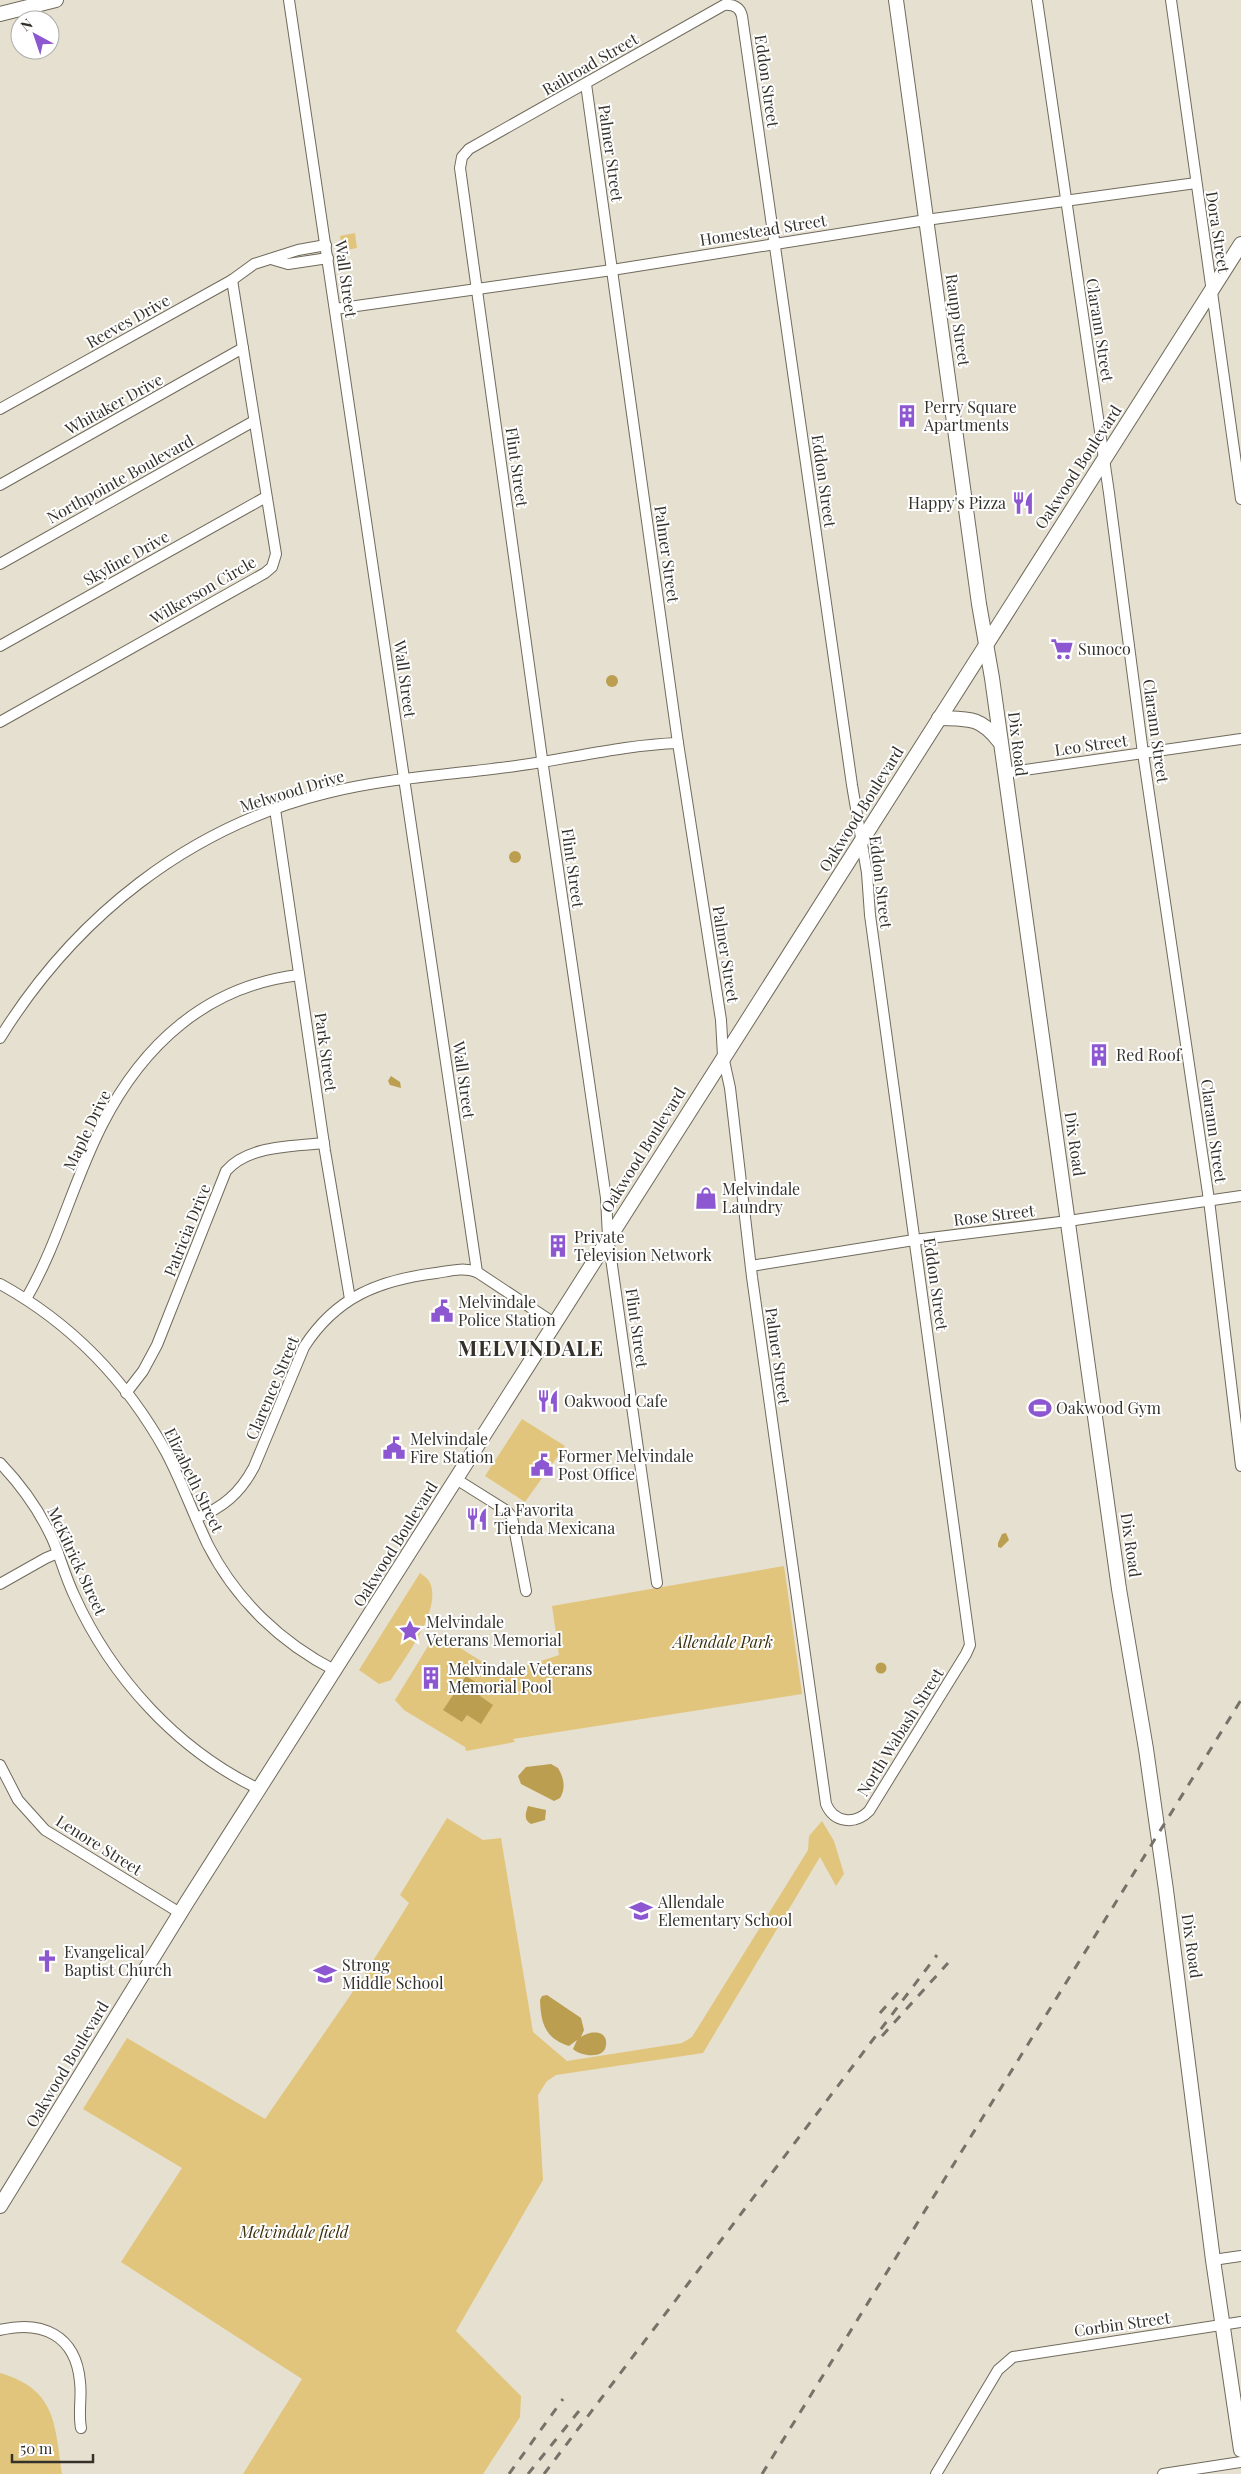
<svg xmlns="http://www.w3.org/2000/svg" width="1241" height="2474" viewBox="0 0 1241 2474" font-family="'Playfair Display',serif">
<rect width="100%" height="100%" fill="#e6e0d0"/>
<g fill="#e2c57c">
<polygon points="355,233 357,248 342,251 340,236"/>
<polygon points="522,1419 565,1446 525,1502 485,1476"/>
<polygon points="784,1566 802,1694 513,1739 515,1742 466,1751 465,1747 404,1710 395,1700 436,1633 502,1674 559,1655 552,1606"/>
<path d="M420 1573C423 1575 427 1578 429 1581 444 1607 405 1658 391 1680L379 1684 359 1670Z"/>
<polygon points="447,1818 483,1840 501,1838 533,2032 567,2061 682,2043 692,2037 808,1850 809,1836 822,1821 834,1841 844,1874 836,1886 820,1857 703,2053 556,2075 547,2081 538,2095 543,2180 456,2331 521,2396 520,2417 483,2474 243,2474 302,2379 121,2262 182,2168 83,2109 127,2038 265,2119 363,1977 409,1903 400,1895"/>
<path d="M0 2373C56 2389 55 2424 62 2474H0Z"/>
</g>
<g fill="#bc9e50">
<circle cx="612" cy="681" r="6"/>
<circle cx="515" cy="857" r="6"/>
<polygon points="391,1076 400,1082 401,1088 390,1085 388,1081"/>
<polygon points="1006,1533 1009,1540 1001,1548 998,1547 998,1543 1002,1534"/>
<circle cx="881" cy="1668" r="5.5"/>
<polygon points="466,1676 485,1688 480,1696 493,1705 481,1724 467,1715 462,1722 443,1710"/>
<path d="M551 1764 558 1768C564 1778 566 1788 560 1798L554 1801 521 1784 518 1776 526 1767Z"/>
<path d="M528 1806 546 1810 545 1820 531 1824C523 1820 526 1812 528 1806Z"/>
<path d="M547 1995 581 2018 584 2030 581 2037C589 2031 608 2029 606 2045 605 2060 580 2056 573 2049L577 2040 569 2046C545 2038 541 2024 540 2000L542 1996Z"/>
</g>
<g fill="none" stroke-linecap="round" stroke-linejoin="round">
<defs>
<g id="street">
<polyline points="289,0 477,1272 554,1323"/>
<polyline points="1037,0 1109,493 1143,753 1209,1200 1241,1466"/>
<polyline points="1171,0 1241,499"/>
<path d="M586 84 678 743 721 1020 723 1056 730 1088 752 1277 826 1804C834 1823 855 1825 869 1811L966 1654 970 1645 870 915 867 873 852 785 742 16C740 7 733 4 724 5L469 149 462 157 460 168 544 773 606 1198 608 1237 657 1583"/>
<polyline points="271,259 288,264 328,258"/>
<polyline points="335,309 612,270 926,220 1196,183"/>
<polyline points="0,409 232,280 254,264 298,250 326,245"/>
<polyline points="0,485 243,348"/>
<polyline points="0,564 254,421"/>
<polyline points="0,646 266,497"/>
<polyline points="0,722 265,573 272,567 276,554 232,280"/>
<polyline points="1004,773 1241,739"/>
<polyline points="275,809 325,1151 350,1299"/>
<path d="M0 1038C75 917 188 827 327 793 386 778 448 775 508 767 565 760 621 745 678 743"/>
<polyline points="751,1266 914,1240 1068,1221 1241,1196"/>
<path d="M0 1284C71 1323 126 1380 166 1452 182 1482 193 1514 208 1545 236 1600 281 1643 336 1671"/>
<path d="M26 1299C58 1244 73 1182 102 1125 143 1044 207 986 299 975"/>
<path d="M126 1393 143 1371 157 1345 226 1171C249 1145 291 1147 324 1143"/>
<path d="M0 1463C21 1485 39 1510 52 1538 60 1556 65 1576 74 1595 111 1677 177 1750 259 1789"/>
<polyline points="456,1479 507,1511 512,1517 526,1591"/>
<path d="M196 1518C223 1508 240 1493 254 1467L304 1347C336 1297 379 1280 436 1273 450 1271 463 1267 477 1272"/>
<polyline points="0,1584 46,1558 58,1553"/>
<polyline points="0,1765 18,1800 45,1830 180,1913"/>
<polyline points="1213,2260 1241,2256"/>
<path d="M0 2330C42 2320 76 2335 80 2382 82 2397 78 2412 81 2428"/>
<polyline points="936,2474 998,2370 1013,2357 1241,2322"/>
<polyline points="1163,2474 1241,2462"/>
</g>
<g id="secondary">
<polyline points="896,0 979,604 992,678 1119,1589 1146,1749 1166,1890 1213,2260 1241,2450"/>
<polyline points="0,14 56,0"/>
<path d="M939 718C967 719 980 716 999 741"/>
<polyline points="0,2206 187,1902 1241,244"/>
</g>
</defs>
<use href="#street" stroke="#706a5c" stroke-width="12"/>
<use href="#secondary" stroke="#706a5c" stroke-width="16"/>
<use href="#street" stroke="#fff" stroke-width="10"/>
<use href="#secondary" stroke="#fff" stroke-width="14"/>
<g stroke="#767269" stroke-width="3" stroke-dasharray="9 9" stroke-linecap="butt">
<polyline points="880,2013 903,1987"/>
<polyline points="882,2036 948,1963"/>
<polyline points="509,2474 563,2399"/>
<polyline points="528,2474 579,2411"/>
<polyline points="544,2474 937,1955"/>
<polyline points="762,2474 1241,1700"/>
</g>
</g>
<defs>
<symbol id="building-bare" viewBox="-9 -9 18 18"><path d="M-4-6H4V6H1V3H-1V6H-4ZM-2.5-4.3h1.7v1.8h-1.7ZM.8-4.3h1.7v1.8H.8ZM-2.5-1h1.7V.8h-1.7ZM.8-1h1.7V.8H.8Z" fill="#8c57d0" stroke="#fff" stroke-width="2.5" paint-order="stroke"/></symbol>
<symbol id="restaurant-bare" viewBox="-9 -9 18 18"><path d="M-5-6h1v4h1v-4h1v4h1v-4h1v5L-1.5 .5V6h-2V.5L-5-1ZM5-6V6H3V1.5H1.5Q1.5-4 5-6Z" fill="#8c57d0" stroke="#fff" stroke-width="2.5" paint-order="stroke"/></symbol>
<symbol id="supermarket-bare" viewBox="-9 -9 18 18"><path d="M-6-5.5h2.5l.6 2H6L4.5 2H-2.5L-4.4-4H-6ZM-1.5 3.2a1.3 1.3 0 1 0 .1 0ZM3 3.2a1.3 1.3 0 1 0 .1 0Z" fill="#8c57d0" stroke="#fff" stroke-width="2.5" paint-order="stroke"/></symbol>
<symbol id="shop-bare" viewBox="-9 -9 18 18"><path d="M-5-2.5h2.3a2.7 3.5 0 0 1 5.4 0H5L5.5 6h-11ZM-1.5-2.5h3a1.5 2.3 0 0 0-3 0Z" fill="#8c57d0" stroke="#fff" stroke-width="2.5" paint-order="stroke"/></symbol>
<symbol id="civic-bare" viewBox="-9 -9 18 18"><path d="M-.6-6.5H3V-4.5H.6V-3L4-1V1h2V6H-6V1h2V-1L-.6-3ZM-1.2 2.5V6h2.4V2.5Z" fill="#8c57d0" stroke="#fff" stroke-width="2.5" paint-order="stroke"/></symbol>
<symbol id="stadium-bare" viewBox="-9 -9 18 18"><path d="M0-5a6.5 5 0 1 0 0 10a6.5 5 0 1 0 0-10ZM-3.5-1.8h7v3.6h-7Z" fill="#8c57d0" stroke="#fff" stroke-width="2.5" paint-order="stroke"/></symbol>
<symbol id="sight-bare" viewBox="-9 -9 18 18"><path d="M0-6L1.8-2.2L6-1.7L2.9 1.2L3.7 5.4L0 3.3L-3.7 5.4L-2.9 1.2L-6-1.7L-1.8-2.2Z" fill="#8c57d0" stroke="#fff" stroke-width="2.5" paint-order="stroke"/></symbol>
<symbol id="school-bare" viewBox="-9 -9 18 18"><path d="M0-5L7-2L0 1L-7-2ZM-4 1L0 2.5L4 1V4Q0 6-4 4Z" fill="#8c57d0" stroke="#fff" stroke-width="2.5" paint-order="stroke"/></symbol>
<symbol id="church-bare" viewBox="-9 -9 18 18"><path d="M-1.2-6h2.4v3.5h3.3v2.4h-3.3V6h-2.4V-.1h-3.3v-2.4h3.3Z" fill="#8c57d0" stroke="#fff" stroke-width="2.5" paint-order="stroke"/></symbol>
</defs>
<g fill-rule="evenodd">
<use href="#building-bare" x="891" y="400" width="32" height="32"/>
<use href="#restaurant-bare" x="1007" y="487" width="32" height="32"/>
<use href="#supermarket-bare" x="1046" y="633" width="32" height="32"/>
<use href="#building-bare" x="1083" y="1039" width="32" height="32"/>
<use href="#shop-bare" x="690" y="1182" width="32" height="32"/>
<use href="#building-bare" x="542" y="1230" width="32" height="32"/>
<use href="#civic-bare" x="426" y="1295" width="32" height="32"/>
<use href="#restaurant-bare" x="532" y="1385" width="32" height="32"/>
<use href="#stadium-bare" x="1024" y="1392" width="32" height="32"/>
<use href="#civic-bare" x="378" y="1432" width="32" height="32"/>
<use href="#civic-bare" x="526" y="1449" width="32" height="32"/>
<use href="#restaurant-bare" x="461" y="1503" width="32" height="32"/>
<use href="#sight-bare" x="394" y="1615" width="32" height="32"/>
<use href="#building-bare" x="415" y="1662" width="32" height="32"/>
<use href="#school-bare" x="625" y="1895" width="32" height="32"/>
<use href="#church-bare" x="31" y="1945" width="32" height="32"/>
<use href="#school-bare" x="309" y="1958" width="32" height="32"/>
</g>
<g text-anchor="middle" stroke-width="4" stroke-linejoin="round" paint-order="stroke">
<g font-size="16" fill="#34312b" stroke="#fff">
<text transform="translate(590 64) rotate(-30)" y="6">Railroad Street</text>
<text transform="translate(767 81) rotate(82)" y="6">Eddon Street</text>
<text transform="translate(611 153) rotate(82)" y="6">Palmer Street</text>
<text transform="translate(763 230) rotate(-9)" y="6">Homestead Street</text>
<text transform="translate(1218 232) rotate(81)" y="6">Dora Street</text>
<text transform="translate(346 279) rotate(82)" y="6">Wall Street</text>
<text transform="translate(958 320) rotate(82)" y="6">Raupp Street</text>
<text transform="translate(128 321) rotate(-29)" y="6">Reeves Drive</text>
<text transform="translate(1100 330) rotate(81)" y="6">Clarann Street</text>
<text transform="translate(114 404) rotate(-29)" y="6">Whitaker Drive</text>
<text transform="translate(517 467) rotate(82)" y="6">Flint Street</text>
<text transform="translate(1078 467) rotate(-57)" y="6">Oakwood Boulevard</text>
<text transform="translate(120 479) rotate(-29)" y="6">Northpointe Boulevard</text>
<text transform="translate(824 481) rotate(82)" y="6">Eddon Street</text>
<text transform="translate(667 554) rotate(82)" y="6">Palmer Street</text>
<text transform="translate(126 558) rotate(-29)" y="6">Skyline Drive</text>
<text transform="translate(203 590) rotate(-30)" y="6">Wilkerson Circle</text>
<text transform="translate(405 679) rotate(82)" y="6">Wall Street</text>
<text transform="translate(1156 731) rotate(82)" y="6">Clarann Street</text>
<text transform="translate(1018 744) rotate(83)" y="6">Dix Road</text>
<text transform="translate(1091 745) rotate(-8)" y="6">Leo Street</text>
<text transform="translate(292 791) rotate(-17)" y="6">Melwood Drive</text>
<text transform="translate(861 809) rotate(-58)" y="6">Oakwood Boulevard</text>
<text transform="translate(573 868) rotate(82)" y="6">Flint Street</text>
<text transform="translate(881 882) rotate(83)" y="6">Eddon Street</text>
<text transform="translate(726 954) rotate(81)" y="6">Palmer Street</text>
<text transform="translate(326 1052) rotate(82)" y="6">Park Street</text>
<text transform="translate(464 1080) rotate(82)" y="6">Wall Street</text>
<text transform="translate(87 1130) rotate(-64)" y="6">Maple Drive</text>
<text transform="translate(1214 1131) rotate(82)" y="6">Clarann Street</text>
<text transform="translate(1075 1144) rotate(82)" y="6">Dix Road</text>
<text transform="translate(643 1150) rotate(-58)" y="6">Oakwood Boulevard</text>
<text transform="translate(994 1215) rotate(-7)" y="6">Rose Street</text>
<text transform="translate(187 1230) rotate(-68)" y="6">Patricia Drive</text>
<text transform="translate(936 1284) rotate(82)" y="6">Eddon Street</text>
<text transform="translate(637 1328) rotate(82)" y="6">Flint Street</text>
<text transform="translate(778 1356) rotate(82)" y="6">Palmer Street</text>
<text transform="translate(272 1388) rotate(-67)" y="6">Clarence Street</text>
<text transform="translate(194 1480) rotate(64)" y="6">Elizabeth Street</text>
<text transform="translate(395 1544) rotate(-58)" y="6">Oakwood Boulevard</text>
<text transform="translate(1131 1545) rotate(82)" y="6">Dix Road</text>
<text transform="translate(77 1561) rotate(65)" y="6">McKitrick Street</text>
<text transform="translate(900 1732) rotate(-58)" y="6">North Wabash Street</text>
<text transform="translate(99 1845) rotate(32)" y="6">Lenore Street</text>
<text transform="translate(1192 1946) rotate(82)" y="6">Dix Road</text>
<text transform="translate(67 2064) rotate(-59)" y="6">Oakwood Boulevard</text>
<text transform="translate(1122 2324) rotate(-8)" y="6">Corbin Street</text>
</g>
<g font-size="16" fill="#34312b" stroke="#fff" text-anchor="start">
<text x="924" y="413">Perry Square<tspan x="924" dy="18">Apartments</tspan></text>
<text x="1006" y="509" text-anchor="end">Happy's Pizza</text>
<text x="1078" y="655">Sunoco</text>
<text x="1116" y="1061">Red Roof</text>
<text x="722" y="1195">Melvindale<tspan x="722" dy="18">Laundry</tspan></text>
<text x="574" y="1243">Private<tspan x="574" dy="18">Television Network</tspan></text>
<text x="458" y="1308">Melvindale<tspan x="458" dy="18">Police Station</tspan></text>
<text x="564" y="1407">Oakwood Cafe</text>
<text x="1056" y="1414">Oakwood Gym</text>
<text x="410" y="1445">Melvindale<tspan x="410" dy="18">Fire Station</tspan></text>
<text x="558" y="1462">Former Melvindale<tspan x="558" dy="18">Post Office</tspan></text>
<text x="494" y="1516">La Favorita<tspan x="494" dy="18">Tienda Mexicana</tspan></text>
<text x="426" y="1628">Melvindale<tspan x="426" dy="18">Veterans Memorial</tspan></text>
<text x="448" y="1675">Melvindale Veterans<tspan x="448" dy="18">Memorial Pool</tspan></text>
<text x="658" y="1908">Allendale<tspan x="658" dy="18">Elementary School</tspan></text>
<text x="64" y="1958">Evangelical<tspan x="64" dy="18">Baptist Church</tspan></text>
<text x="342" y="1971">Strong<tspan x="342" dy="18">Middle School</tspan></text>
</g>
<g font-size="16" font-style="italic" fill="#3b2f0b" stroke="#fff">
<text x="723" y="1648">Allendale Park</text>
<text x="294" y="2238">Melvindale field</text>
</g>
<g font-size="21" font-weight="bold" letter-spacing="1" fill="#34312b" stroke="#fff">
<text x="531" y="1356">MELVINDALE</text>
</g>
</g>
<g transform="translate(35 35) rotate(320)"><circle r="24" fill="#ffffff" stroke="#aeadaa"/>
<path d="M0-4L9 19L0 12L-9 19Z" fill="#8c57d0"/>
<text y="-8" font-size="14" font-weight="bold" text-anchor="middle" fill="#34312b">N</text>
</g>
<path d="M12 2454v8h81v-8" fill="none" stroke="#34312b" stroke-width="2.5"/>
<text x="20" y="2454" font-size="15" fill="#34312b" stroke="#ffffff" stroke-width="4" paint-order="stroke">50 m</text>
</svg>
